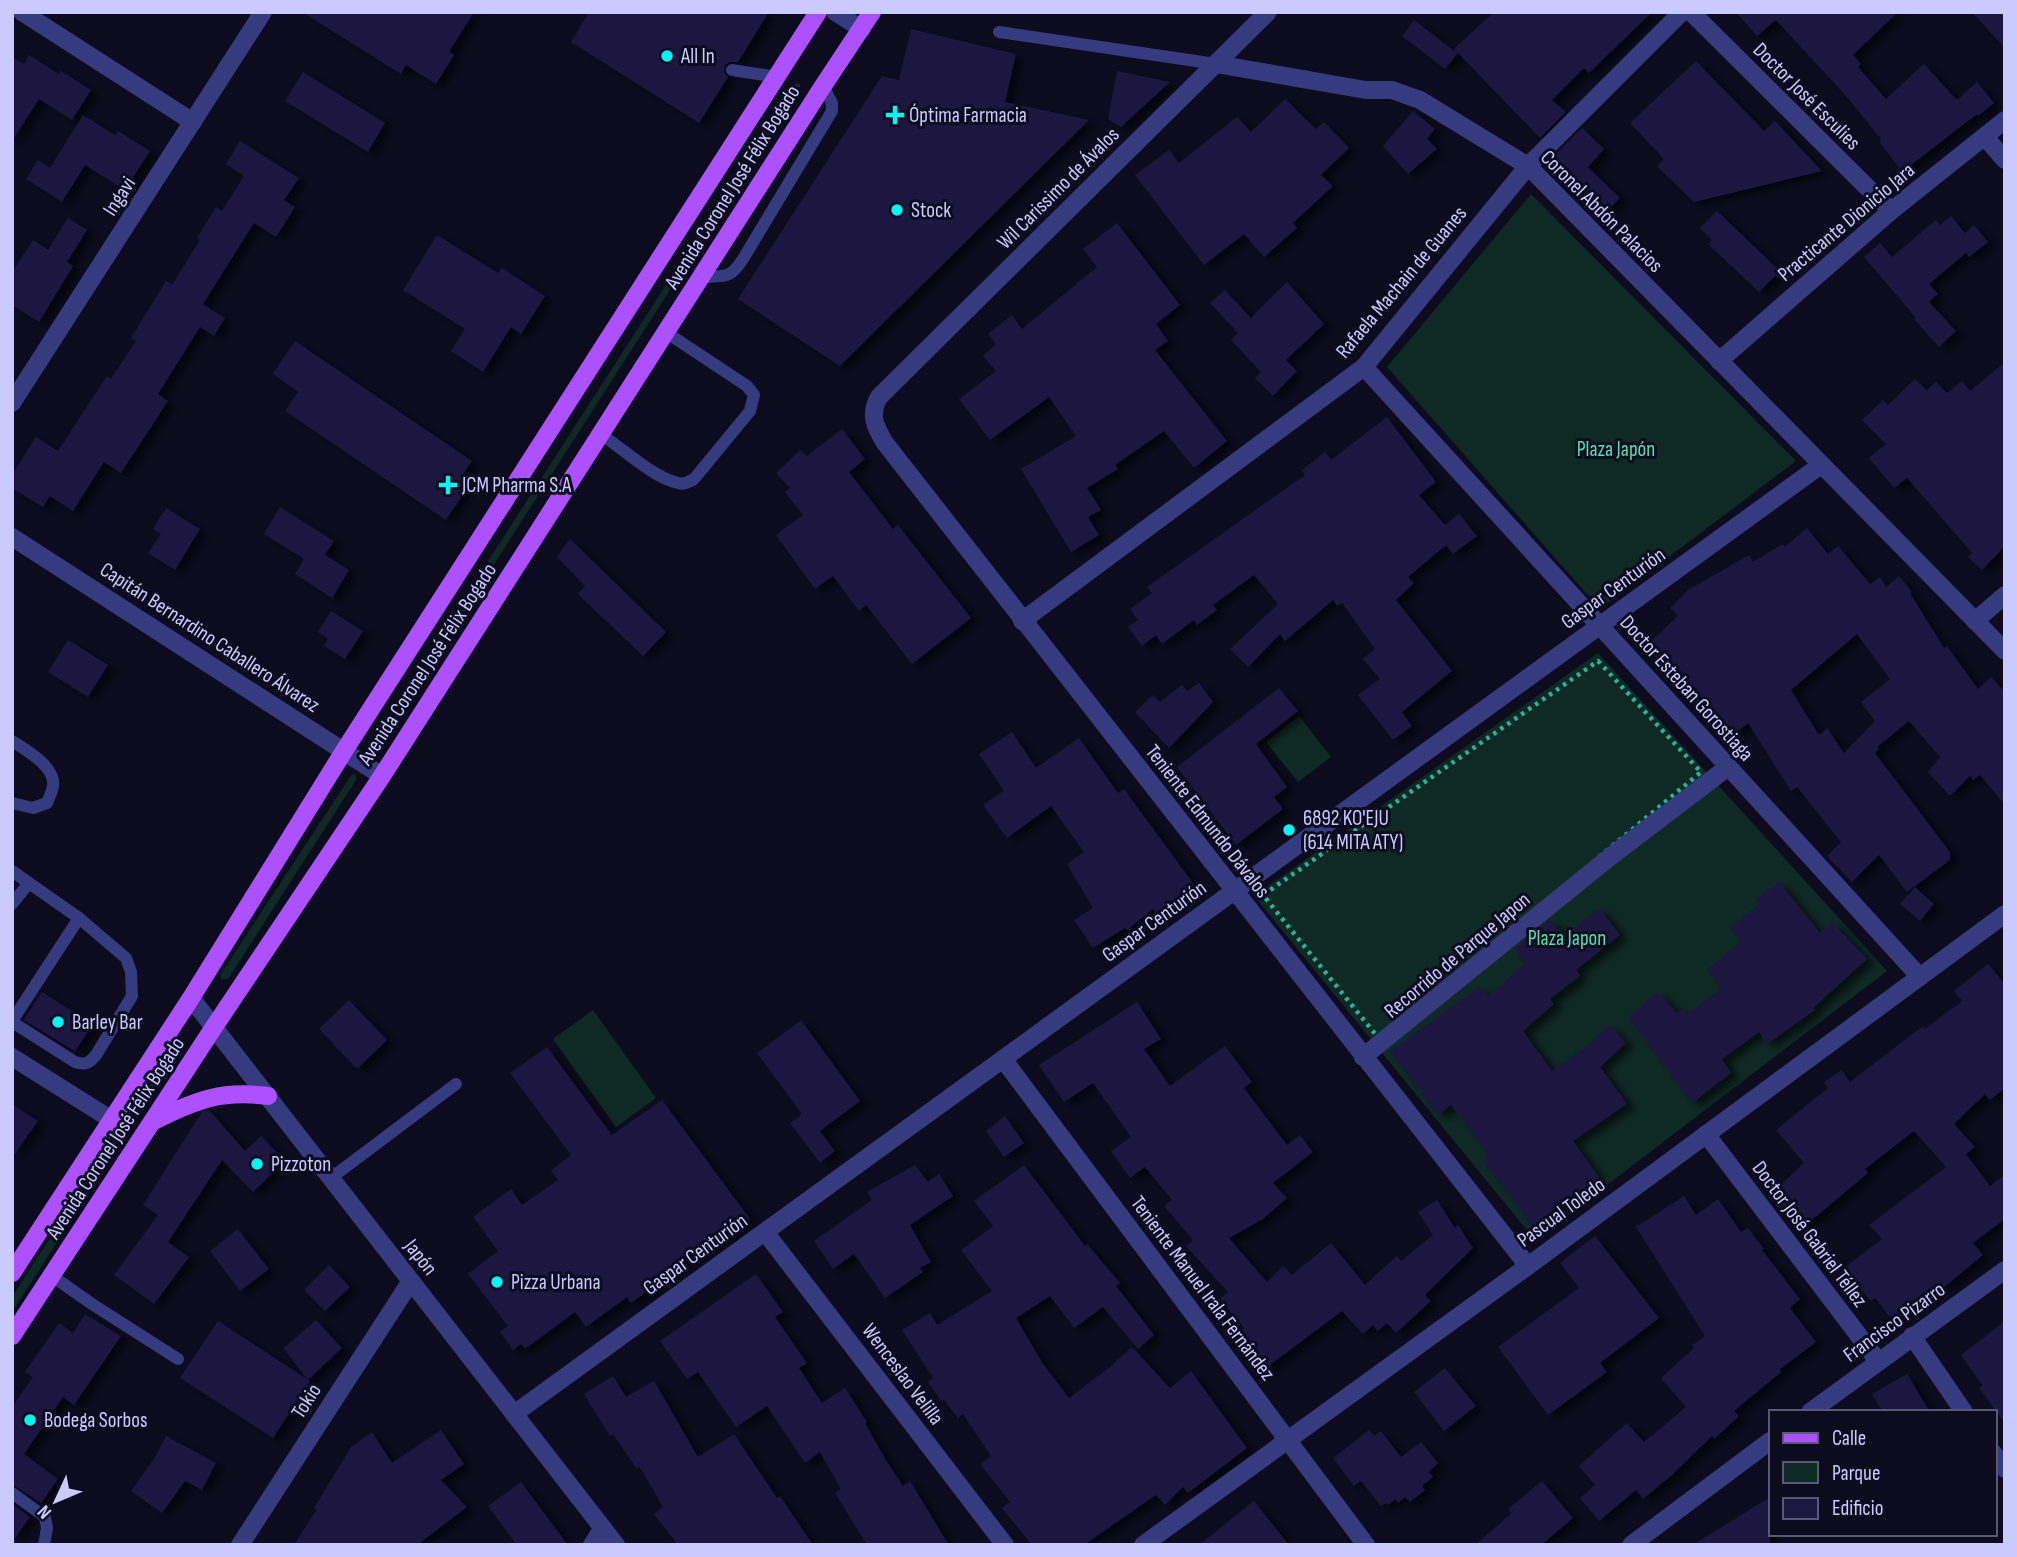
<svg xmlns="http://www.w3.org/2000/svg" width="2017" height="1557" viewBox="0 0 2017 1557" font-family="'Sofia Sans Condensed',sans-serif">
<defs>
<filter id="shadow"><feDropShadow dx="8" dy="4.5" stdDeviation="3.5" flood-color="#0009"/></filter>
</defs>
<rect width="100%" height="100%" fill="#0d0c1f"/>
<g fill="#0f2925">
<polygon points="796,83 800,84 800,87 382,739 378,741 376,735"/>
<polygon points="1531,194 1796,461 1600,609 1387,367"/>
<polygon points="1598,653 1887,971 1535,1240 1254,896"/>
<polygon points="1299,716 1331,757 1298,782 1266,742"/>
<polygon points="352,774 356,775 356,780 228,979 221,979 220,975"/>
<polygon points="593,1010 656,1098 616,1127 553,1039"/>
<polygon points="177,1046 180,1052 12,1312 12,1297 173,1048"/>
</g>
<g fill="#1c1840" fill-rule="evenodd" filter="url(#shadow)">
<polygon points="302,12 474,12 449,52 454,55 436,84 406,65 401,74"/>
<polygon points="589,12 769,12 738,62 730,62 725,65 724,72 728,77 699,123 571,42"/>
<polygon points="1494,12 1652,12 1589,73 1584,68 1552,100 1566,112 1540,138 1458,53 1445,69 1402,36 1414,20 1457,53 1454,49"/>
<polygon points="1736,12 1898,12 1853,55 1861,64 1858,67 1886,99 1924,64 1957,100 1977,82 1994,103 1978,116 1977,114 1902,172 1879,141 1881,139 1846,96 1776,20 1757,36"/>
<polygon points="1972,12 2005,12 2005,48"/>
<polygon points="911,29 1016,54 1005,102 1089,120 840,366 738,299 882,76 899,80"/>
<polygon points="29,55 59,74 61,71 91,90 72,120 39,99 12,141 12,57 24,64"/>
<polygon points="1696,61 1764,131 1775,121 1822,171 1694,202 1657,166 1664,159 1630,123"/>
<polygon points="1117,71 1170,82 1121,127 1108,119"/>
<polygon points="303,72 385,123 368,152 285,101"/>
<polygon points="1285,99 1316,129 1324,122 1349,148 1321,175 1333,186 1293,223 1297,228 1264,257 1244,234 1204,265 1135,175 1169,150 1179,163 1237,117 1251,132"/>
<polygon points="1413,111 1435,129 1427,139 1437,149 1408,174 1383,146"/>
<polygon points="83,115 115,135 118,131 150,151 125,190 85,165 62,202 26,179 38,160 50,168"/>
<polygon points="1582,128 1604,149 1588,167 1620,198 1604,214 1569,178 1562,185 1544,166"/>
<polygon points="240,141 299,178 284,200 295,207 276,237 254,223 203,304 225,318 214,336 200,327 158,394 168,401 121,473 104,462 73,511 50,496 43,507 12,488 12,475 36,437 58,451 107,376 111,379 136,341 131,338 166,281 172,285 200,240 197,238 216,207 222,211 244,176 226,164"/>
<polygon points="1717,211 1780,271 1759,292 1708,244 1712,240 1700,228"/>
<polygon points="1951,216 1965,233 1974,225 1988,242 1969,257 1966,253 1929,284 1938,294 1929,302 1956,331 1939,347 1914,319 1916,318 1864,257 1880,243 1892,257 1936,220 1940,225"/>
<polygon points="68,218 87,230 67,262 73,266 39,322 12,305 12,272 33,240 48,250"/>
<polygon points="1117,223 1180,305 1156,324 1168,341 1155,350 1227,441 1194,468 1164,431 1115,465 1118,469 1087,488 1101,510 1088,517 1099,535 1071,552 1021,469 1076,436 1049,397 990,440 959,399 996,371 983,356 996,344 988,334 1012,315 1022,329 1097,267 1083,249"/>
<polygon points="437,235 498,273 502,268 545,296 521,334 511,327 483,372 451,351 465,329 403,290"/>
<polygon points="1287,282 1324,324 1286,360 1297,371 1273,396 1255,378 1261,372 1231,340 1238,333 1210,303 1225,290 1251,318"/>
<polygon points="295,341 472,461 461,477 468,487 446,520 285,411 298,392 273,374"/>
<polygon points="2005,362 2005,546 1982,570 1968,557 1972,553 1907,478 1894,488 1869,458 1886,444 1862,420 1883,400 1888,405 1915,379 1927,390 1936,382 1947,393 1962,381 1970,391"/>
<polygon points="1387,417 1436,482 1419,495 1445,525 1459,514 1477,536 1453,554 1446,545 1408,577 1414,583 1396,600 1452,671 1402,712 1412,726 1393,740 1358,695 1380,679 1363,659 1375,649 1342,603 1337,606 1333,600 1285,641 1280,634 1248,667 1230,649 1278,604 1254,575 1213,605 1217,610 1197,625 1194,620 1162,644 1156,635 1142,646 1128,627 1138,620 1130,609 1152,593 1147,587 1305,475 1302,470 1325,452 1331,460"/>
<polygon points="842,429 865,459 849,472 893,529 898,525 971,618 912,664 866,605 859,611 833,576 815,589 776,535 803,515 785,492 790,488 776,473 800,450 807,456"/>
<polygon points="280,507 334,541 325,555 349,570 332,598 295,574 304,559 264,534"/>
<polygon points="166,508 200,529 175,570 148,553 161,534 153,529"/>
<path d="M1807 528 1828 554 1838 546 1870 584 1880 577 1886 587 1899 576 1912 592 1910 593 1944 648 1947 646 1978 689 1991 677 2005 692V805L1980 775 1973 780 1970 776 1950 796 1928 772 1940 757 1909 721 1877 747 1879 749 1875 753 1950 852V860L1907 892 1879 855 1852 882 1827 856 1841 842 1797 787 1791 791 1748 723 1724 742 1693 703 1696 700 1646 646 1678 616 1670 608 1688 590 1749 555 1753 562 1783 544 1785 547ZM1857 634 1890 679 1861 702 1875 721 1844 753 1827 728 1819 735 1791 690Z"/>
<polygon points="570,539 666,632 643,656 578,594 585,586 557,557"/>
<polygon points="331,611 363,631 345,659 324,646 328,639 318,632"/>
<polygon points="68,640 108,665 88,697 48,672"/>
<polygon points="1199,683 1213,702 1169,748 1135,712 1153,695 1160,702 1182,685 1187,691"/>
<polygon points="1279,688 1298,711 1256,744 1287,787 1274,797 1283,809 1236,845 1177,767"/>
<polygon points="1012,732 1036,768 1079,738 1118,793 1124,789 1196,887 1158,915 1153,909 1127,930 1125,928 1093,948 1074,920 1093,908 1067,864 1084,852 1051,806 1007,838 983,805 1004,791 979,754"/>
<polygon points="1779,882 1820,933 1832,922 1867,959 1813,1008 1815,1010 1767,1044 1759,1032 1722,1059 1731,1073 1692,1103 1628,1017 1658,992 1677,1013 1682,1009 1686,1015 1722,988 1707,969 1741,942 1730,928 1759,904 1756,900"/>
<polygon points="1915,887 1934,904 1920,921 1900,904"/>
<polygon points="1599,908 1620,935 1576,970 1580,976 1550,999 1554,1004 1523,1031 1552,1071 1589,1044 1610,1025 1626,1043 1600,1067 1627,1104 1573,1141 1599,1177 1533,1227 1483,1160 1489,1155 1451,1105 1438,1115 1390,1051 1479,987 1488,996 1525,964 1514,950 1550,920 1564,937"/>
<polygon points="1988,964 2005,984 2005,1088 1990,1100 1985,1094 1954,1124 1975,1147 1966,1154 1990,1186 2005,1175 2005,1219 1973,1243 1983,1255 1943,1288 1939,1283 1893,1321 1875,1298 1871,1301 1844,1268 1882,1239 1869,1225 1946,1167 1914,1131 1865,1169 1868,1173 1800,1230 1772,1193 1804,1163 1776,1130 1828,1088 1824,1082 1842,1070 1850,1082 1923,1026 1925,1029 1962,1001 1954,991"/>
<polygon points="42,992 93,1024 75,1051 24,1020"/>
<polygon points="349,1000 387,1040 357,1069 319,1029"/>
<polygon points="1137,1002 1161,1039 1144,1049 1170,1086 1225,1046 1252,1082 1244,1088 1287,1145 1300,1135 1313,1152 1273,1183 1287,1198 1263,1219 1229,1238 1267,1282 1283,1266 1292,1275 1331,1243 1365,1285 1397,1256 1401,1261 1433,1235 1418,1212 1437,1200 1455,1228 1458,1225 1473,1248 1425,1295 1431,1301 1396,1333 1387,1323 1378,1331 1373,1325 1363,1334 1342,1311 1266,1368 1239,1331 1244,1328 1220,1299 1228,1292 1186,1246 1193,1240 1164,1206 1172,1200 1145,1167 1130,1178 1111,1151 1131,1137 1093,1083 1064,1102 1039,1065"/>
<polygon points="801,1020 860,1101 820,1131 835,1151 820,1163 790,1123 802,1114 757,1053"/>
<polygon points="547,1047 612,1135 662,1100 750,1219 710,1248 708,1245 631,1303 627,1297 586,1327 575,1312 525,1349 521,1344 513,1350 500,1332 508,1326 468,1274 498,1251 473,1217 511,1189 522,1205 558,1180 551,1170 571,1155 510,1073"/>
<polygon points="12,1104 38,1121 12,1158"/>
<polygon points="209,1110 245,1151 261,1136 285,1161 253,1192 222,1160 168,1242 189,1257 154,1304 114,1275 158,1215 143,1205 202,1112"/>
<polygon points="1005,1116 1024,1143 1004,1157 986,1131"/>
<polygon points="915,1165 928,1182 939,1174 953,1196 910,1225 931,1262 920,1268 923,1272 885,1298 854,1254 833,1269 814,1241 872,1200 867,1192"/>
<polygon points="1024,1165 1085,1246 1087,1244 1120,1283 1116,1286 1154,1335 1138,1349 1103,1307 1074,1328 1050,1296 1016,1318 1043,1364 1069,1398 1109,1368 1132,1347 1170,1388 1191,1371 1247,1448 1188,1493 1183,1487 1165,1505 1156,1495 1084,1545 1032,1545 1002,1508 1010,1502 980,1464 991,1456 963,1414 958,1418 944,1400 941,1401 928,1382 933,1378 902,1330 930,1313 937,1325 992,1291 961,1250 993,1226 974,1201"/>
<polygon points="1684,1196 1696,1215 1718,1199 1741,1232 1748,1228 1764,1249 1762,1250 1800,1299 1790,1308 1816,1342 1779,1370 1781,1372 1734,1411 1739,1416 1714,1439 1712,1436 1673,1474 1643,1499 1636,1490 1599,1521 1580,1498 1595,1485 1579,1466 1627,1423 1644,1442 1686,1407 1661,1378 1694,1348 1692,1345 1705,1336 1636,1227"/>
<polygon points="238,1229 269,1269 240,1291 210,1251"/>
<polygon points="1595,1236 1659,1318 1600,1363 1607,1372 1548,1415 1498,1347 1579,1288 1560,1263"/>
<polygon points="329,1265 350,1287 325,1311 304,1290"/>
<polygon points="756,1274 783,1312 775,1317 807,1363 799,1368 822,1403 845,1388 867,1422 865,1423 887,1462 903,1486 910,1481 949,1545 867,1545 835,1493 841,1489 820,1452 805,1463 767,1406 736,1427 698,1372 687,1379 660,1341"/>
<polygon points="85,1314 121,1336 74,1405 63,1397 24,1454 58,1479 41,1503 12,1484 12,1407 33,1377 25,1372 59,1323 73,1333"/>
<polygon points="316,1320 342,1348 308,1380 310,1381 273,1438 180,1378 218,1321 307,1379 284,1348"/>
<polygon points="2005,1321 2005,1423 1979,1388 1983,1386 1961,1355"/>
<polygon points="1445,1368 1476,1406 1444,1431 1414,1392"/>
<polygon points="1907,1374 1930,1412 1883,1412 1872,1394"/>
<polygon points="613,1376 626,1397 654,1381 698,1457 734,1434 777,1498 780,1496 813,1545 678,1545 654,1514 663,1507 639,1466 636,1468 613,1434 610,1436 584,1394"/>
<polygon points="441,1430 464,1464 441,1480 467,1507 417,1545 294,1545 317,1509 314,1508 351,1447 372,1432 392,1463"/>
<polygon points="1369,1430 1374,1436 1381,1431 1401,1457 1421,1442 1438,1463 1429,1472 1433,1477 1422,1486 1425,1490 1410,1502 1405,1497 1398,1503 1396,1499 1388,1505 1386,1503 1381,1506 1361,1481 1354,1486 1333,1458"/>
<polygon points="166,1436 216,1463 202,1490 185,1481 162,1513 131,1491 154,1459"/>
<polygon points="1542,1481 1573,1518 1541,1545 1475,1545 1512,1513 1508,1509"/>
<polygon points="521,1482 568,1545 517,1545 488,1506"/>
<polygon points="1770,1497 1770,1545 1693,1545"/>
<polygon points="1254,1501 1289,1545 1199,1545"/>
<polygon points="12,1504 30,1517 12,1542"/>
</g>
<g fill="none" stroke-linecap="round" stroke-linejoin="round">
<polygon stroke="#2bb29c" stroke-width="4.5" stroke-dasharray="3.5 5" stroke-linecap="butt" points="1598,661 1701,772 1380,1040 1263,895"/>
<g stroke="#363a7f" stroke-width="12">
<polyline points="999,32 1216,64"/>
<polyline points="732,70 777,77"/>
<path d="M703 277C726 276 730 279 743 259L832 111V103L823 86"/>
<path d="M602 435C623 449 654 478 678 483 684 485 689 482 694 479L750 411 754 395 747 386 667 333"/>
<path d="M12 741C26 750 56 767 53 786 52 792 49 798 47 803L33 808 12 803"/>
<polyline points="12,871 29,883"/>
<path d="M12 904 29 883 79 918 126 958 131 972 132 996 96 1055C89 1064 85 1065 75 1062L12 1022"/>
<polyline points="12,1021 79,918"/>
<polyline points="331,1178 456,1084"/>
<polyline points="52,1276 92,1304 178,1359"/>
<polyline points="12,1493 45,1517 47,1528 44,1545"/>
</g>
<g stroke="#363a7f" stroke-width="18">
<polyline points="22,12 193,122"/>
<polyline points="835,12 862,29"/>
<path d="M1268 12 879 397C869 414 875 427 885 443L1528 1266"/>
<polyline points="1691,12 1891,211"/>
<polyline points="1216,64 1366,90 1392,90 1420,100 1528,166 2005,651"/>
<polyline points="1985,137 2005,160"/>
<polyline points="1719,361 1891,211 2005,120"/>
<polyline points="1364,367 1920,977"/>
<polyline points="12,403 263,12"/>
<polyline points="12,537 382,776"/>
<polyline points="1022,621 1364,367 1528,166 1682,12"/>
<polyline points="1975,621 2005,595"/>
<polyline points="1363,1057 1610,857 1728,767"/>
<polyline points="1003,1059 1366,1545"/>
<polyline points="1706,1134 1878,1361"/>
<polyline points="765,1232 1005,1545"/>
<polyline points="1912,1336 1964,1412"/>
<polyline points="514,1414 1821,465"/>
<polyline points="1994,1454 2005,1469"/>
<polyline points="240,1545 411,1281"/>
<polyline points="592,1545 603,1528"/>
<polyline points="1143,1545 1528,1266 2005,914"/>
</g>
<g stroke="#363a7f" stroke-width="18">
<polyline points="191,998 616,1545"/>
<polyline points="12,1057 112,1120"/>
<polyline points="1810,1412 2005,1270"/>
<polyline points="1631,1545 1770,1441"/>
</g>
<g stroke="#ad51ff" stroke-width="18">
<path d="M154 1121C196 1100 221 1090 268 1096"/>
<polyline points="12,1273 191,998 344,751 818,12"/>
<polyline points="12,1336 214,1027 382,776 823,86 872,12"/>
</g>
</g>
<g fill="#00f5f5" stroke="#0d0c1f" stroke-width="2.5">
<circle cx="667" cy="56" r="7"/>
<path d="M891.5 104.5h7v7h7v7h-7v7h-7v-7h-7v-7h7z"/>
<circle cx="897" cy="210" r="7"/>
<path d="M444.5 474.5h7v7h7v7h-7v7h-7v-7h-7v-7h7z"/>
<circle cx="1289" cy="830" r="7"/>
<circle cx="58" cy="1022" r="7"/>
<circle cx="257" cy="1164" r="7"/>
<circle cx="497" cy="1282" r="7"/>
<circle cx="30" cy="1420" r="7"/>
</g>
<g text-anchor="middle" stroke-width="6" stroke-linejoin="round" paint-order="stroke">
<g font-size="21" fill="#cbcaff" stroke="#0d0c1f" text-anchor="start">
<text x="681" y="63">All In</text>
<text x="909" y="122">Óptima Farmacia</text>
<text x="911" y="217">Stock</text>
<text x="462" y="492">JCM Pharma S.A</text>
<text x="1303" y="825">6892 KO'EJU<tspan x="1303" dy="24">(614 MITA ATY)</tspan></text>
<text x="72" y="1029">Barley Bar</text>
<text x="271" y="1171">Pizzoton</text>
<text x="511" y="1289">Pizza Urbana</text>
<text x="44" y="1427">Bodega Sorbos</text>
</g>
<g font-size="21" fill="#cbcaff" stroke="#0d0c1f">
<text transform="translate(1807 96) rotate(45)" y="7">Doctor José Esculies</text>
<text transform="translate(732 187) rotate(-58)" y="7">Avenida Coronel José Félix Bogado</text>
<text transform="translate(1058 188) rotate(-45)" y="7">Wil Carissimo de Ávalos</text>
<text transform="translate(119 196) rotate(-57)" y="7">Ingavi</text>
<text transform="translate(1602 211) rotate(45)" y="7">Coronel Abdón Palacios</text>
<text transform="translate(1846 222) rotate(-40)" y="7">Practicante Dionicio Jara</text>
<text transform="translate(1401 282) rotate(-50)" y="7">Rafaela Machain de Guanes</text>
<text transform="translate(1613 588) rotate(-36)" y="7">Gaspar Centurión</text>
<text transform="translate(210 637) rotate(33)" y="7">Capitán Bernardino Caballero Álvarez</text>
<text transform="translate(427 664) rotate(-57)" y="7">Avenida Coronel José Félix Bogado</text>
<text transform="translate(1687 688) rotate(48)" y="7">Doctor Esteban Gorostiaga</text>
<text transform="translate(1208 821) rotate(52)" y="7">Teniente Edmundo Dávalos</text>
<text transform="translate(1154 921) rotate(-36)" y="7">Gaspar Centurión</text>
<text transform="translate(1457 955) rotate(-40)" y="7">Recorrido de Parque Japon</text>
<text transform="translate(115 1138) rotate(-57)" y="7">Avenida Coronel José Félix Bogado</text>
<text transform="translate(1561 1212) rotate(-36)" y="7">Pascual Toledo</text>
<text transform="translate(1810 1234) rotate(53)" y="7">Doctor José Gabriel Téllez</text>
<text transform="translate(695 1254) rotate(-36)" y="7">Gaspar Centurión</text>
<text transform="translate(421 1257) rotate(52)" y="7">Japón</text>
<text transform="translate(1203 1288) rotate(53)" y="7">Teniente Manuel Irala Fernández</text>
<text transform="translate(1894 1322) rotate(-36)" y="7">Francisco Pizarro</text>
<text transform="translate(903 1374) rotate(53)" y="7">Wenceslao Velilla</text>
<text transform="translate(306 1401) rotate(-57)" y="7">Tokio</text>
</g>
<g font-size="21" fill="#54e1b0" stroke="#0d0c1f">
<text x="1616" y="456">Plaza Japón</text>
<text x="1567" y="945">Plaza Japon</text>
</g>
</g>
<rect width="2017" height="1557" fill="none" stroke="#cbcaff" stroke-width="28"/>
<rect x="1769" y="1410" width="228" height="126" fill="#0d0c1f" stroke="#595879" stroke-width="2"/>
<rect x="1783" y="1433" width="35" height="10" fill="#ad51ff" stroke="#595879" stroke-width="2"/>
<text x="1832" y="1445" font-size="21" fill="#cbcaff">Calle</text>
<rect x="1783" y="1462" width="35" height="21" fill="#0f2925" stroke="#595879" stroke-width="2"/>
<text x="1832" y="1480" font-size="21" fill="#cbcaff">Parque</text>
<rect x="1783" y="1498" width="35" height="21" fill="#1c1840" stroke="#595879" stroke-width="2"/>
<text x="1832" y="1515" font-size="21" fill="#cbcaff">Edificio</text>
<g transform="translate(56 1501) rotate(226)" stroke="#0d0c1f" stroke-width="5" paint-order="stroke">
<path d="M0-5L12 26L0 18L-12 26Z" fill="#cbcaff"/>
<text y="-10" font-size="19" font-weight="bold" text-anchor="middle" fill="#cbcaff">N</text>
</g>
</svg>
